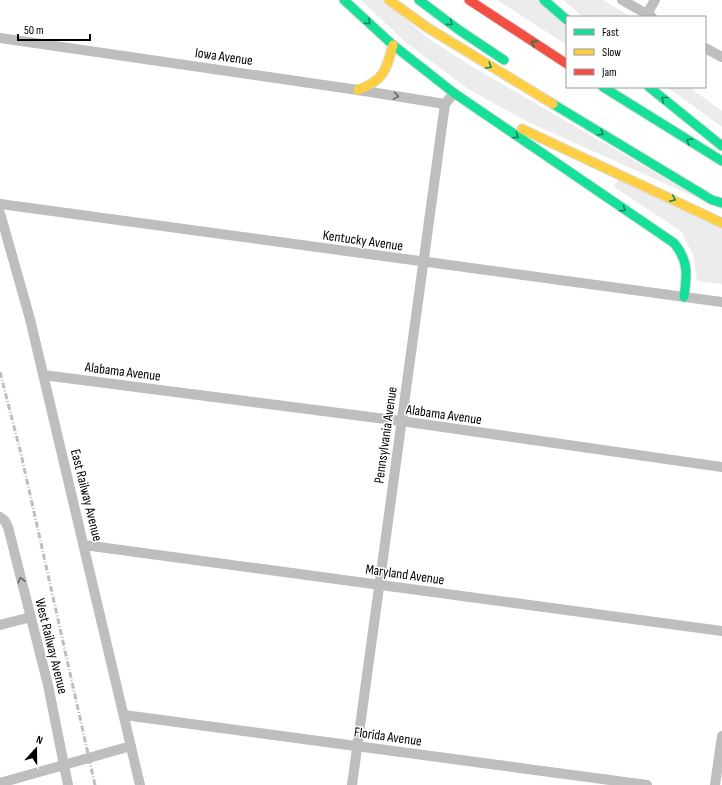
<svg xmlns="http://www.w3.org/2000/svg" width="722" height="785" viewBox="0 0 722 785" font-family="'Sofia Sans Condensed',sans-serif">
<rect width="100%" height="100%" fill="#fff"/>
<g fill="#ececec">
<polygon points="361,0 383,0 431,40 471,66 704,201 526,121 468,89 403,40"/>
<polygon points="497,0 539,0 567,23 567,45"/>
<polygon points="563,0 603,0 631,17 583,17"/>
<polygon points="667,87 689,87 722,111 722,127"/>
<polygon points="619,178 722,227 722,284 697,281 693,255 681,231 614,187"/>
</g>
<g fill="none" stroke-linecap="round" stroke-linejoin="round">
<defs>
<g id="fast">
<path d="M344 0 393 45 454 93 674 243C689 261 687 275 684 297"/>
<polyline points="419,0 459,30 504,60"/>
<polyline points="544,0 567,20"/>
<polyline points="603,87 722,161"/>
<polyline points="649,87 722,146"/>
<polyline points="553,104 712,200 722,203"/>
</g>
<g id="slow">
<polyline points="389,0 428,28 553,104"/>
<path d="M358 90C384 80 386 71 393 45"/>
<polyline points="522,129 722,223"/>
</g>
<polyline id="jam" points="469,0 567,64"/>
</defs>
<use href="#fast" stroke="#dbdbdb" stroke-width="11"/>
<use href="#slow" stroke="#dbdbdb" stroke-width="11"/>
<use href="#jam" stroke="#dbdbdb" stroke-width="11"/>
<g stroke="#bebebe" stroke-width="10">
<polyline points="622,0 652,17"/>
<polyline points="647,14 655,0"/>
<polyline points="0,38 358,90 445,104"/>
<polyline points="705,48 722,57"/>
<polyline points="0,204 722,302"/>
<polyline points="0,213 30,319 140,785"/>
<polyline points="43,375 401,421 722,467"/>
<polyline points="0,517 5,521 8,527 48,685 68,785"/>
<polyline points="84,545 722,631"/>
<polyline points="0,625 31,617"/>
<polyline points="124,715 647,785"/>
<polyline points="0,783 131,746"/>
<polyline points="352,785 445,104 454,93"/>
<polyline points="715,785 722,736"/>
</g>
<use href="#fast" stroke="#16e098" stroke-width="9"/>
<use href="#slow" stroke="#ffcf43" stroke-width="9"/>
<use href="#jam" stroke="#f24e42" stroke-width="9"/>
<polyline stroke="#bebebe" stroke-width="3" stroke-dasharray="6 2 1 2" stroke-linecap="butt" points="0,372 21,454 95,785"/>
</g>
<defs><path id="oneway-chevron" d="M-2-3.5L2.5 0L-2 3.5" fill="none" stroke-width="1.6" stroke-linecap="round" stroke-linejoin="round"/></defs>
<g stroke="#0d865b">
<use href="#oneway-chevron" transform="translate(368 22) rotate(42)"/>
<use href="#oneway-chevron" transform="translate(450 23) rotate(36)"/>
<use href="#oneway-chevron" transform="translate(534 43) rotate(-147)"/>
<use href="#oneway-chevron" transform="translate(489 66) rotate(31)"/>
<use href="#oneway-chevron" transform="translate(664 99) rotate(-141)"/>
<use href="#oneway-chevron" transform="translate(601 133) rotate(31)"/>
<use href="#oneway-chevron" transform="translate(516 136) rotate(34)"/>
<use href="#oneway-chevron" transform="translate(689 141) rotate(-148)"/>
<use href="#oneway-chevron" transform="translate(673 199) rotate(25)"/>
<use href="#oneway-chevron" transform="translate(623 209) rotate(34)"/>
</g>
<g stroke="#686868">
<use href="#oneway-chevron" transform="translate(396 96) rotate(9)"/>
<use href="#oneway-chevron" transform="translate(21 580) rotate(-104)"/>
</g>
<g text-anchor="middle" stroke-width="3" stroke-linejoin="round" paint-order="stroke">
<g font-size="14" fill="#000" stroke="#fff">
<text transform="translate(224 56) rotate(8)" y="5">Iowa Avenue</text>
<text transform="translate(363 240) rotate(8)" y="5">Kentucky Avenue</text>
<text transform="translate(123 371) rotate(7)" y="5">Alabama Avenue</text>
<text transform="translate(444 414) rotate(8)" y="5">Alabama Avenue</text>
<text transform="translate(385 435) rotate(-82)" y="5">Pennsylvania Avenue</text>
<text transform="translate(87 495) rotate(76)" y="5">East Railway Avenue</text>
<text transform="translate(405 574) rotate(8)" y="5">Maryland Avenue</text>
<text transform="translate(52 646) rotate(76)" y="5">West Railway Avenue</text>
<text transform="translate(388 736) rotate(8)" y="5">Florida Avenue</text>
</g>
</g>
<rect x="566" y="16" width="140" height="72" fill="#ffffff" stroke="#999999"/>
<rect x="574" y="29" width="20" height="6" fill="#16e098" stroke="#999999"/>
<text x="602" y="36" font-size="12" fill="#000000">Fast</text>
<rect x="574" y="49" width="20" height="6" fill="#ffcf43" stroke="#999999"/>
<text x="602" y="56" font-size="12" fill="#000000">Slow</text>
<rect x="574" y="69" width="20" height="6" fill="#f24e42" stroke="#999999"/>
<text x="602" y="76" font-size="12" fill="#000000">Jam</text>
<g transform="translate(36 749) rotate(21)" stroke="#ffffff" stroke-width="3" paint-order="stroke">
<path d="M0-3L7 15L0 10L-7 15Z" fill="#000000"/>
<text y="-6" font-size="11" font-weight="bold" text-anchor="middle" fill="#000000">N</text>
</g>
<path d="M18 34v6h72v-6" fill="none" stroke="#000000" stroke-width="2"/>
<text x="24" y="34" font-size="12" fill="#000000" stroke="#ffffff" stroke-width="3" paint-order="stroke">50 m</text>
</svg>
